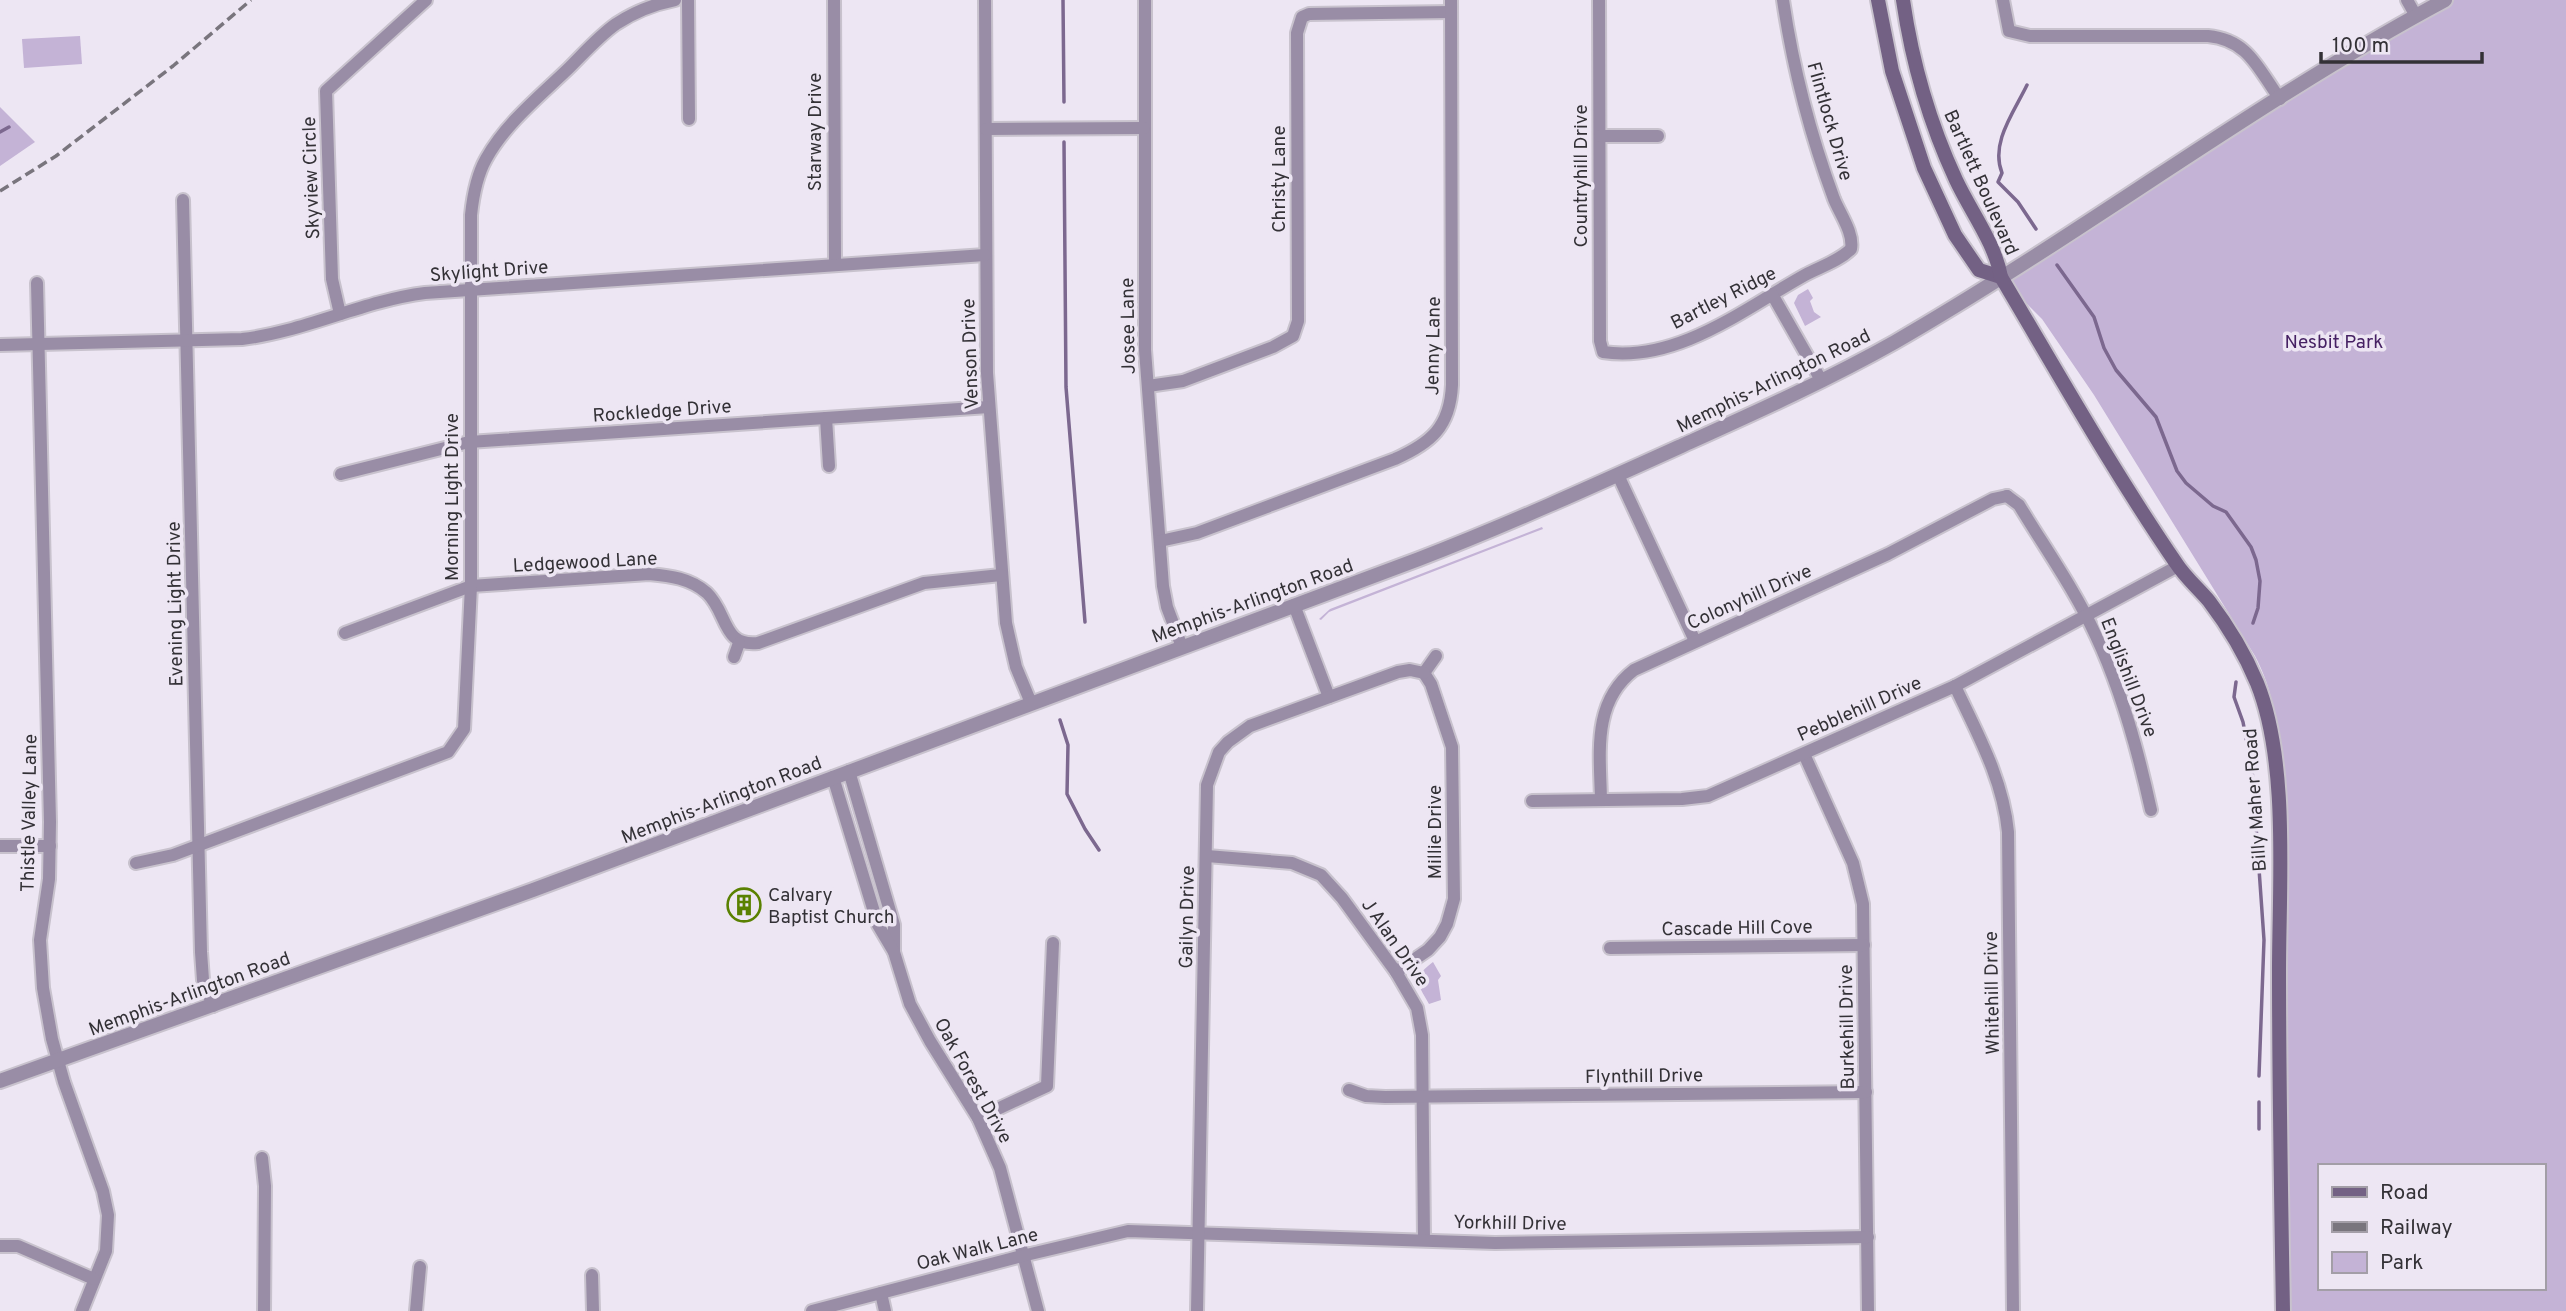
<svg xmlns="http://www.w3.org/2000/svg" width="2566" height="1311" viewBox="0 0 2566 1311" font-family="Overpass,sans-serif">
<rect width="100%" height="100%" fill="#ede6f3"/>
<g fill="#c4b3d6" fill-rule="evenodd">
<path d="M2444 0H2566V1311H2280L2277 737C2274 705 2270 685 2255 656L2094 395 2042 319 2000 277ZM2319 1166H2543V1288H2319Z"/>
<polygon points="80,36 82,64 24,68 22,39"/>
<polygon points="0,107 35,142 0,166"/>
<polygon points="1808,289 1813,298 1810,301 1814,312 1821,317 1805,326 1794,303 1798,295"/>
<polygon points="1542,527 1543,529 1329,612 1321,620 1319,619 1330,609"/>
<path d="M1433 962 1441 976 1438 980 1441 1000 1429 1004C1417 982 1411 979 1433 962Z"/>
</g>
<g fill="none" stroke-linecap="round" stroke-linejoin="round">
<g stroke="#7c688f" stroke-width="3.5">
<polyline points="1063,0 1064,102"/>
<path d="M2027 85C2014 112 1990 143 2002 173L1998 182 2018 202 2036 229"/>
<polyline points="0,132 9,127"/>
<polyline points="1064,142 1066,387 1085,622"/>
<polyline points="2057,265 2094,317 2104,348 2116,370 2156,417 2177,471 2186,483 2213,506 2226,512 2251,547 2256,560 2260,581 2258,608 2253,623"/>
<polyline points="2236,682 2234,697 2243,722 2252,769 2264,940 2259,1076"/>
<polyline points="1060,720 1068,745 1067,794 1085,829 1099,850"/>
<polyline points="2259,1129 2259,1102"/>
</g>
<defs>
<g id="minor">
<polyline points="688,0 689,119"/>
<polyline points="834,0 835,264"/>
<polyline points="985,0 987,373 1006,623 1016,667 1031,703"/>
<polyline points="1145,0 1145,350 1163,586 1167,607 1182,647"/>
<path d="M1599 0 1600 341 1603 352C1677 363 1744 309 1805 275 1820 267 1839 261 1851 249 1854 233 1840 214 1834 199 1810 134 1793 68 1783 0"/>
<path d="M2003 0 2009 31 2030 36H2208C2249 40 2258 69 2280 99"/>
<polyline points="2407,0 2416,16"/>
<polyline points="986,129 1144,128"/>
<polyline points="1600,136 1658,136"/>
<polyline points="183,200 201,952 203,980 213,1006"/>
<polyline points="37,283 50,822 49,879 40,940 43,988 52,1039 64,1082 103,1191 108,1215 106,1251 82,1311"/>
<polyline points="1772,294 1821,380"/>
<polyline points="340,314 332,279 326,91 426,0"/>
<path d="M0 345 242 339C304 332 362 301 425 293L985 255"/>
<polyline points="1148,386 1183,381 1273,347 1293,336 1298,321 1297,33 1302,17 1309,14 1451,12"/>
<polyline points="826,418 829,466"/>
<polyline points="341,474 469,442 989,407"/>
<polyline points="1618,475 1695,641"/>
<path d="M2007 496 2019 505C2045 548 2075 590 2096 636 2122 691 2138 751 2151 810"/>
<path d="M1160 541 1197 533 1395 459C1431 443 1450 427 1452 385L1451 0"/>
<polyline points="1294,605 1329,697"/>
<path d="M345 633 471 586 649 574C670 576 690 578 707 593 728 613 722 647 758 643L924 583 1001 575"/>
<polyline points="734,657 739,643"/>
<polyline points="1424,673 1436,656"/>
<path d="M1955 686C1977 733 2003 779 2008 832L2013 1311"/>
<polyline points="1804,754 1853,863 1863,904 1868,1311"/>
<polyline points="849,771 894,925 894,952"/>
<polyline points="833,777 878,925 894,952 910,1004 930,1041 978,1118 1000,1168 1038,1311"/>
<path d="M1601 800C1600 753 1592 702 1634 670L1888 554 1993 499 2007 496"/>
<polyline points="1532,801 1682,799 1708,796 1955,686 2178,566"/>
<polyline points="0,846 50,846"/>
<polyline points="1207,856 1292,863 1321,875 1342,898 1396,972 1417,1008 1422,1035 1424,1240"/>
<path d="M136 863 173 855 448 752 464 729 471 586V215C473 196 477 175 486 159 506 123 540 96 569 68 584 53 599 36 616 24 634 12 655 4 675 0"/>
<polyline points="1610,948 1864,945"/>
<polyline points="1396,972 1428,950 1440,937 1447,924 1454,899 1452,747 1431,684 1424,673"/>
<polyline points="1349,1090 1366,1096 1385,1097 1866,1092"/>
<polyline points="978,1118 1047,1086 1053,943"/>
<polyline points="262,1158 265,1186 264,1311"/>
<polyline points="0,1246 18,1246 94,1279"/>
<polyline points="592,1275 593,1311"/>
<polyline points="881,1293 885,1311"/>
<polyline points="416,1311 420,1267"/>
<polyline points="812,1311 1022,1256 1128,1231 1495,1243 1868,1237"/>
<polyline points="1197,1311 1207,785 1219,752 1228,742 1250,726 1398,672 1410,670 1424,673"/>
</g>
<path id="tertiary" d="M0 1081 533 890 1419 559C1507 525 1593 486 1679 447 1752 414 1826 381 1895 342 2082 234 2255 102 2445 0"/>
<g id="secondary">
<polyline points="1878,0 1892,71 1924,168 1955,235 1979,270 2001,277"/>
<path d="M1903 0C1912 62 1930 124 1956 180 1971 212 1995 243 2001 277 2058 373 2113 471 2176 563 2185 577 2198 588 2209 601 2228 626 2245 654 2257 683 2289 762 2279 885 2279 971 2279 1084 2281 1198 2283 1311"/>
</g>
</defs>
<use href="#minor" stroke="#c8c2cd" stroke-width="16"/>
<use href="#tertiary" stroke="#c8c2cd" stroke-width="18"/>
<use href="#secondary" stroke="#c8c2cd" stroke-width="18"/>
<use href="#minor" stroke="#998da6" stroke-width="12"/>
<use href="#tertiary" stroke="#998da6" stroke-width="14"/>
<use href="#secondary" stroke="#736184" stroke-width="14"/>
<polyline stroke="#79757d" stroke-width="3.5" stroke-dasharray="10 5" stroke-linecap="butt" points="0,191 56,156 173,66 251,0"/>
</g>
<defs>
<symbol id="building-ring" viewBox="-11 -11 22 22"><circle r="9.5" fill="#ede6f3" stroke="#5a8101" stroke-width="1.5"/><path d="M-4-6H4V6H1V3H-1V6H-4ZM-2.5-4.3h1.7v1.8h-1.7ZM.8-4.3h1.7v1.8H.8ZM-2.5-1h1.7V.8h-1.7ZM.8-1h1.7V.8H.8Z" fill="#5a8101"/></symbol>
</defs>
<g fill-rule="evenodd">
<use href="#building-ring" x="725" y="886" width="38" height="38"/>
</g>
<g text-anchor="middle" stroke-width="7" stroke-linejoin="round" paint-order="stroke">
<g font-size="19" fill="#333136" stroke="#ede6f3">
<text transform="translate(1831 121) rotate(74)" y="7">Flintlock Drive</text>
<text transform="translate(814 132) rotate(-90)" y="7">Starway Drive</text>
<text transform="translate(1580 176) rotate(-90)" y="7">Countryhill Drive</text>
<text transform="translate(310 178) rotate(-92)" y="7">Skyview Circle</text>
<text transform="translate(1278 179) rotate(-90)" y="7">Christy Lane</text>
<text transform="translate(1982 182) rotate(66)" y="7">Bartlett Boulevard</text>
<text transform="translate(489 270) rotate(-4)" y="7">Skylight Drive</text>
<text transform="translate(1723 297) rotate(-27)" y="7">Bartley Ridge</text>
<text transform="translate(1127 326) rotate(-91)" y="7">Josee Lane</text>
<text transform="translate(1432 346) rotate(-89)" y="7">Jenny Lane</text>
<text transform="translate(969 354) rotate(-92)" y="7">Venson Drive</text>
<text transform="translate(1773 380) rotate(-26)" y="7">Memphis-Arlington Road</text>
<text transform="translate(662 410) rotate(-4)" y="7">Rockledge Drive</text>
<text transform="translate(451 497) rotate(-90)" y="7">Morning Light Drive</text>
<text transform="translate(585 561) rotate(-3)" y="7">Ledgewood Lane</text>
<text transform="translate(1749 596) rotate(-24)" y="7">Colonyhill Drive</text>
<text transform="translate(1252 600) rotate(-20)" y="7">Memphis-Arlington Road</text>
<text transform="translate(174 604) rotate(-91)" y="7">Evening Light Drive</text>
<text transform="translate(2130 677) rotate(69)" y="7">Englishill Drive</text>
<text transform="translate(1859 708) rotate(-24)" y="7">Pebblehill Drive</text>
<text transform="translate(721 799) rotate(-21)" y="7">Memphis-Arlington Road</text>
<text transform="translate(2254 800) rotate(-94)" y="7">Billy Maher Road</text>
<text transform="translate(28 813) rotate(-89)" y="7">Thistle Valley Lane</text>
<text transform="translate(1434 832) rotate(-90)" y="7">Millie Drive</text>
<text transform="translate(1186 917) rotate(-89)" y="7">Gailyn Drive</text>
<text transform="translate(1737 927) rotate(-1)" y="7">Cascade Hill Cove</text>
<text transform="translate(1396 942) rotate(55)" y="7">J Alan Drive</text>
<text transform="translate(189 993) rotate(-20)" y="7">Memphis-Arlington Road</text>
<text transform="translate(1991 993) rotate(-91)" y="7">Whitehill Drive</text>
<text transform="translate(1846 1027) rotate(-91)" y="7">Burkehill Drive</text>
<text transform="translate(1644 1075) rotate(-1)" y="7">Flynthill Drive</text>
<text transform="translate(974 1080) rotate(61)" y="7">Oak Forest Drive</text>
<text transform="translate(1510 1222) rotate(1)" y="7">Yorkhill Drive</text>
<text transform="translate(977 1248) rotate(-14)" y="7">Oak Walk Lane</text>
</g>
<g font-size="19" fill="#462163" stroke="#ede6f3">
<text x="2334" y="348">Nesbit Park</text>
</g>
<g font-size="19" fill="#333136" stroke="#ede6f3" text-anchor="start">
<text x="768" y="901">Calvary<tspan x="768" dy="22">Baptist Church</tspan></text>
</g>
</g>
<rect x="2318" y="1164" width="228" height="126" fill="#ede6f3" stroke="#a39ea7" stroke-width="2"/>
<rect x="2332" y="1187" width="35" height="10" fill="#736184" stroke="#a39ea7" stroke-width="2"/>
<text x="2380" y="1199" font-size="21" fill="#333136">Road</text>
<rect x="2332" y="1222" width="35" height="10" fill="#79757d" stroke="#a39ea7" stroke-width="2"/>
<text x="2380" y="1234" font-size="21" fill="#333136">Railway</text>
<rect x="2332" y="1252" width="35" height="21" fill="#c4b3d6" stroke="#a39ea7" stroke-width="2"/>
<text x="2380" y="1269" font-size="21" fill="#333136">Park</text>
<path d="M2321 52v10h161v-10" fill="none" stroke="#333136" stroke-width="3.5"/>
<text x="2332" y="52" font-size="21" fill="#333136" stroke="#ede6f3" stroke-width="5" paint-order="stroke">100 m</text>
</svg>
